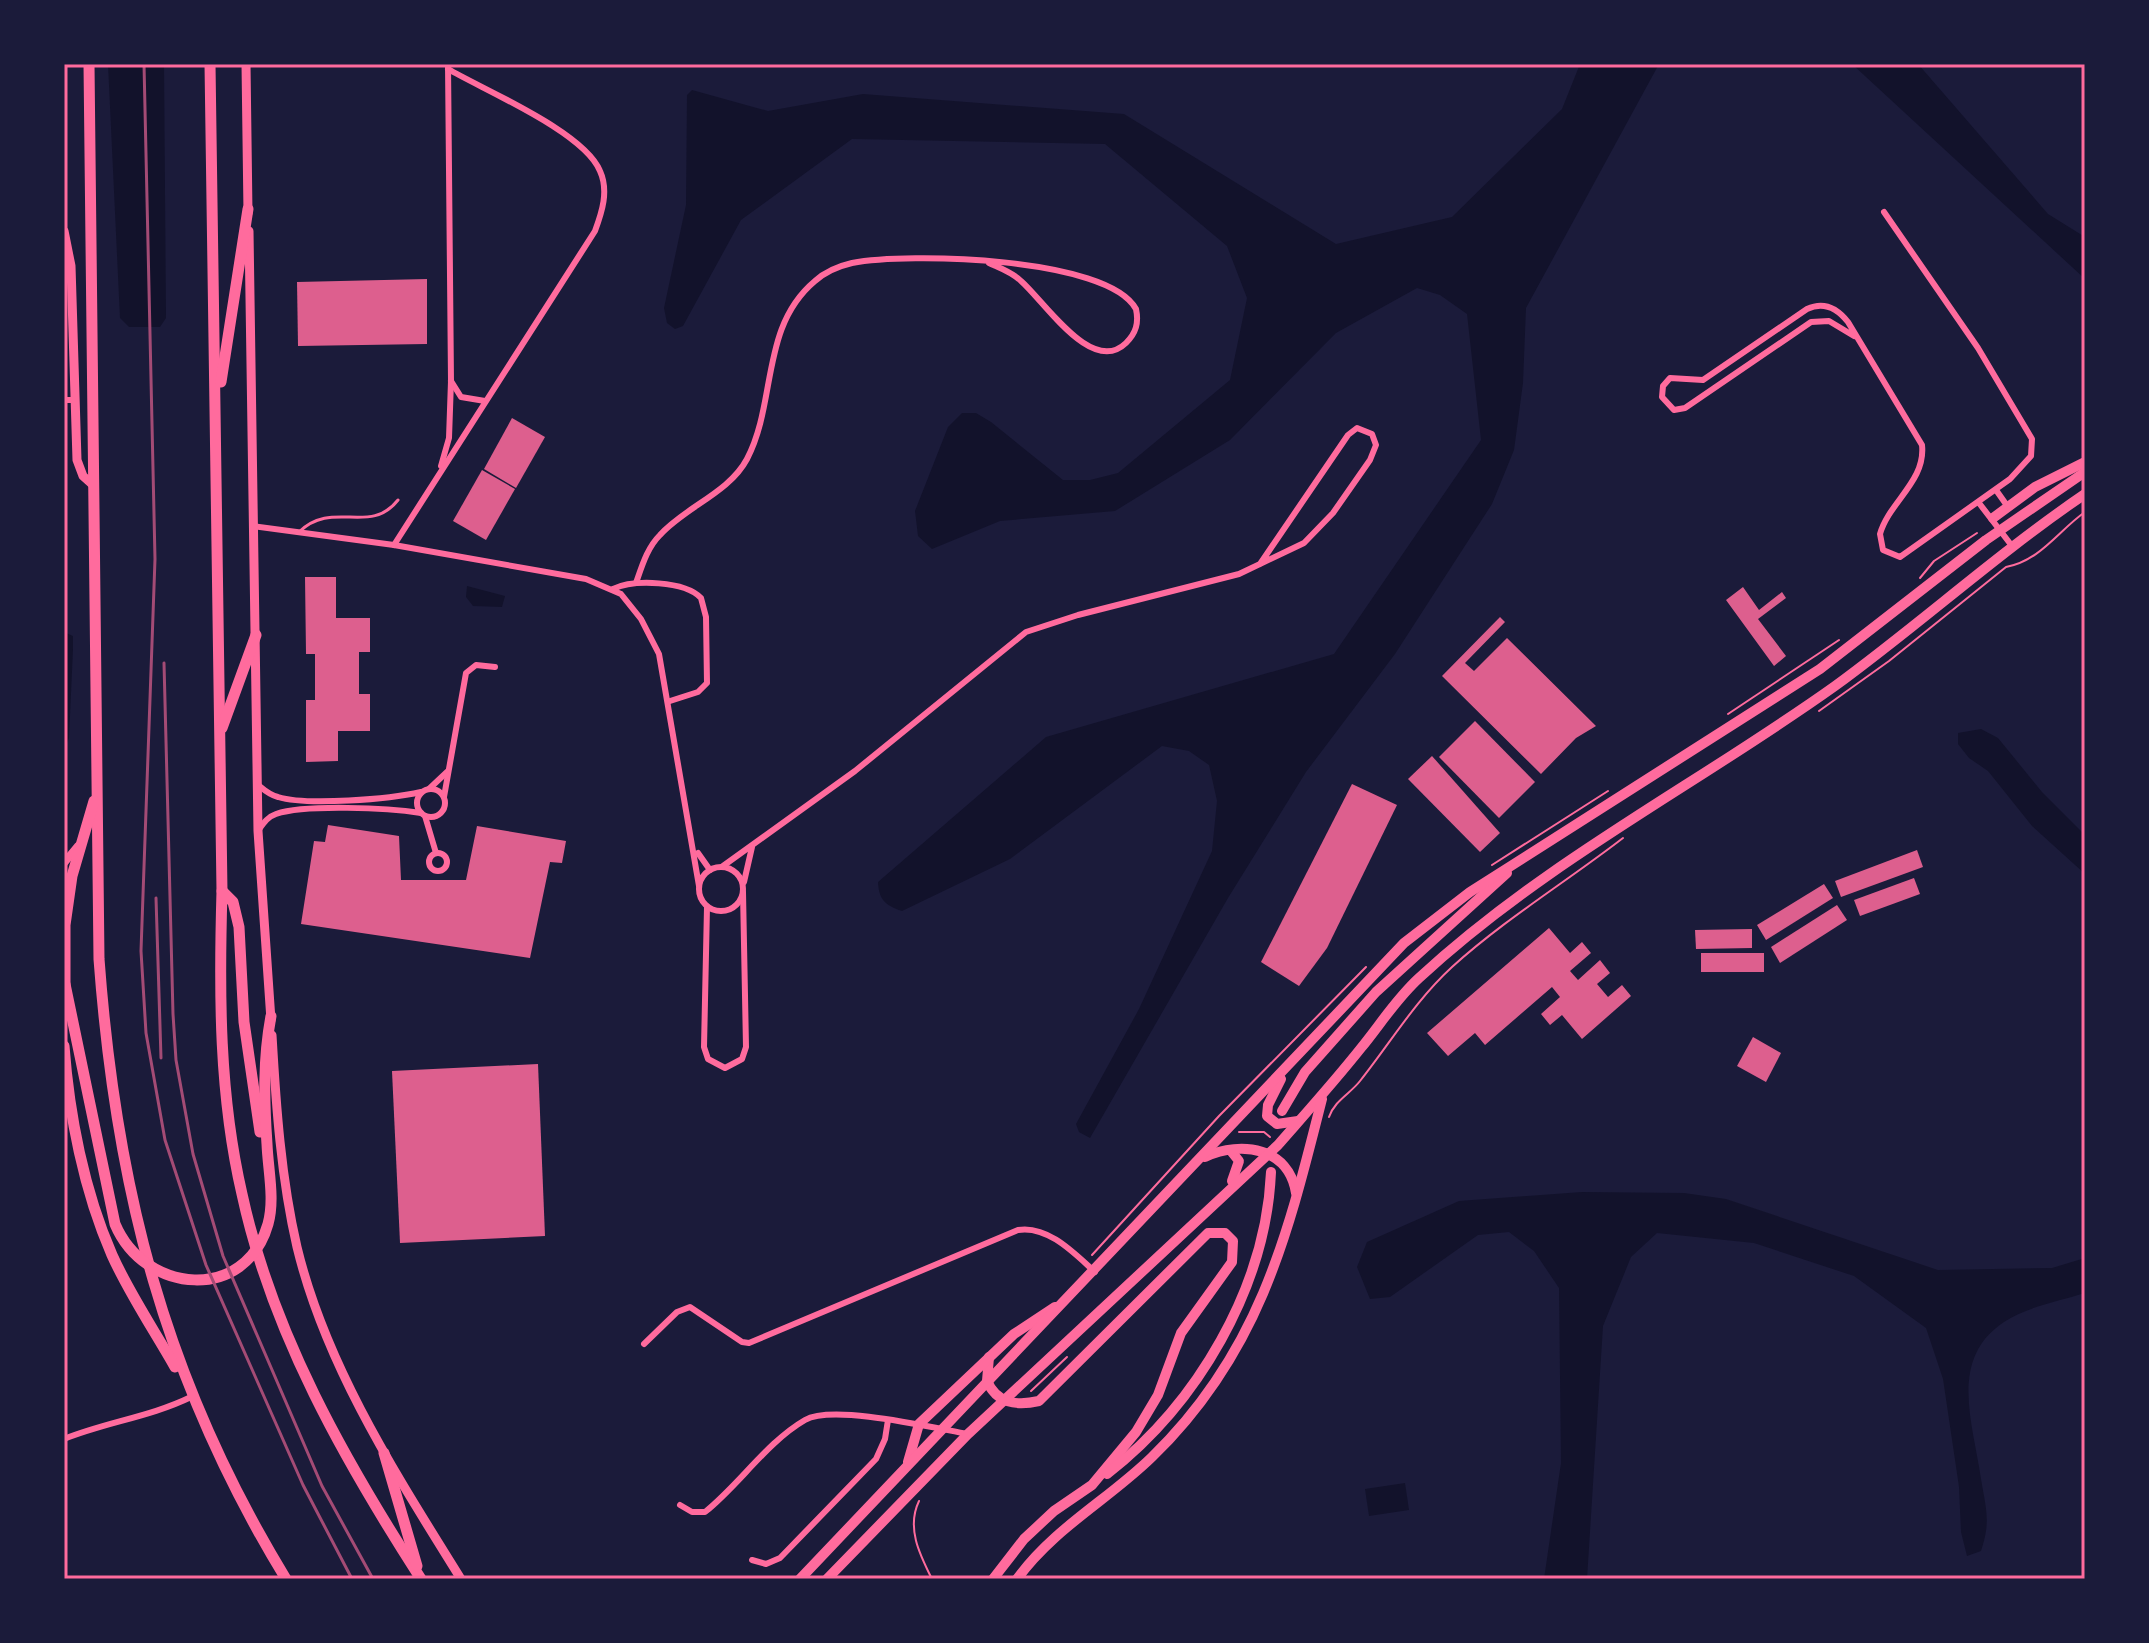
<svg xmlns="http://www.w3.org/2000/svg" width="2149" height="1643" viewBox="0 0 2149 1643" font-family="'Roboto Serif',serif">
<rect width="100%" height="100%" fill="#1b1b3a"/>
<g fill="#12122b">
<polygon points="108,64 164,64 166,318 160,327 129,327 120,318"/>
<path d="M1580 64H1659L1526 308 1523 383 1514 450 1492 504 1395 654 1306 772 1228 898 1090 1138 1079 1132 1076 1124 1139 1009 1212 851 1217 801 1209 765 1189 751 1162 746 1010 859 902 911C885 905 879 900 878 882L1046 737 1334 654 1481 440 1467 314 1440 295 1417 288 1336 333 1230 440 1115 511 1000 521 932 549 918 536 915 511 948 427 962 413H976L991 422 1063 480H1090L1118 473 1230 380 1247 298 1227 246 1105 144 852 139 741 220 683 326 675 329 667 323 664 308 686 205 687 95 692 90 768 111 863 94 1124 114 1336 244 1452 217 1562 109Z"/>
<polygon points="1852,64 1918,64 2048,214 2085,237 2085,279"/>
<polygon points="467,586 505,596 502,607 473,606 466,597"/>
<polygon points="64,632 73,636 73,649 69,738 64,750"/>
<polygon points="1981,729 1998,738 2042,792 2085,835 2085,874 2032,826 1988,771 1969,758 1958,744 1958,733"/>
<path d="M1582 1192 1684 1193 1726 1199 1938 1270 2052 1268 2085 1258V1293C2060 1301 2026 1307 2004 1322 1948 1359 1973 1423 1981 1479 1986 1509 1991 1521 1981 1551L1967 1556 1961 1532 1959 1487 1943 1379 1926 1328 1854 1276 1754 1243 1657 1233 1631 1257 1603 1326 1587 1579H1544L1561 1463 1559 1288 1534 1251 1509 1232 1478 1235 1390 1297 1370 1299 1357 1267 1367 1242 1459 1201Z"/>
<polygon points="1405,1483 1409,1510 1369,1516 1365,1489"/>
</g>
<g fill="#dd5f8e">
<polygon points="427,279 427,344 298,346 297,282"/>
<polygon points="512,418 545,437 516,488 484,469"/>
<polygon points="482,470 515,489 486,540 453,521"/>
<polygon points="305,577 336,577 336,618 370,618 370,652 359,652 359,694 370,694 370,731 338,731 338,761 306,762 306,700 315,700 315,654 306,654"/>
<polygon points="1743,587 1759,610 1782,592 1786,598 1758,619 1786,656 1774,666 1726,600"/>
<polygon points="1500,617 1505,622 1465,663 1474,671 1507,638 1596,726 1576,738 1541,774 1442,676"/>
<polygon points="1475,721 1535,782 1499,818 1439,757"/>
<polygon points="1432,756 1500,833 1480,852 1408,779"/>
<polygon points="1352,784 1397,805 1327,948 1299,986 1261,962"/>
<polygon points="328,825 399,836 401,880 466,880 477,826 566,841 562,863 550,862 530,958 301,924 314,841 325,842"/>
<polygon points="1917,850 1923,867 1841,897 1835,881"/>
<polygon points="1914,878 1920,894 1860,916 1854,900"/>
<polygon points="1824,884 1833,898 1766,940 1757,925"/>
<polygon points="1837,905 1847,920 1780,963 1771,947"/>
<polygon points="1549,928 1570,953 1582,942 1591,953 1570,971 1578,980 1600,960 1610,973 1597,984 1608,997 1622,985 1631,996 1582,1039 1562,1015 1550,1025 1541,1014 1560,997 1552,987 1485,1045 1475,1033 1448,1056 1427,1033"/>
<polygon points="1752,929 1752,948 1696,949 1695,930"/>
<rect x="1701" y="953" width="63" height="19"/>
<polygon points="1753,1037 1781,1053 1766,1082 1737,1066"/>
<polygon points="538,1064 545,1236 400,1243 392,1071"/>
</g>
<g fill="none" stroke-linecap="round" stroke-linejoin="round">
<g stroke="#ff6b9d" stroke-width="2">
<polyline points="1920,578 1934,561 1977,533"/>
<path d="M1819 711 1889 661 2006 567C2040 561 2059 530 2085 512"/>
<polyline points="1728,714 1839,640"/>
<polyline points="1492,865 1608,791"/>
<path d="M1329 1117C1335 1100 1350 1094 1360 1081 1391 1042 1415 1001 1452 967 1505 919 1566 882 1623 838"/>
<polyline points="1239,1132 1264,1132 1270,1137"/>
<polyline points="1092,1255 1219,1116 1366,967"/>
<polyline points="1031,1391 1067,1357"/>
<path d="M919 1501C906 1528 920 1555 932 1579"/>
</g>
<path stroke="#ff6b9d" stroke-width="3" d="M299 532C333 499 370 536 398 500"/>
<g stroke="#ff6b9d" stroke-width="6">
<path d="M1854 336 1829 321 1811 322 1685 408 1674 410 1662 397 1663 386 1670 378 1703 380 1807 309C1824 301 1837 308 1848 322L1922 445C1926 481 1889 502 1880 534L1883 550 1900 557 2010 479 2031 456 2032 439 1978 348 1884 212"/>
<polyline points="451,381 461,397 485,401"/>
<polyline points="64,400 73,400"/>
<polyline points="441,466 449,438 451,381 448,64"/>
<polyline points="1996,490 2008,507"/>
<polyline points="1979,503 2012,546"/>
<polyline points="252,526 394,545 586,579 621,594 641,619 659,654 699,886"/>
<path d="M394 545 595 231C602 212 609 191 600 171 584 132 486 91 448 69"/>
<path d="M636 583C642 566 647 548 660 535 685 507 729 493 747 459 777 402 760 327 815 281 825 272 839 266 852 263 907 252 1108 257 1136 309 1139 323 1136 333 1126 343 1092 376 1045 302 1021 281 1012 272 1000 268 989 263"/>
<path d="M613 589C634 579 685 581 701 598L706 617 707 683 698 692 670 701"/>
<path d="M257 784C263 789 269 795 278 797 307 806 390 799 421 792"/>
<polyline points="430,788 447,772"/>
<circle cx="431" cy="803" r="14"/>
<polyline points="444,797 466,673 476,665 495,667"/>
<polyline points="425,816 436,853"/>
<path d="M258 831C263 824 267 817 276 814 306 804 388 808 421 813"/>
<circle cx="438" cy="862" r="9"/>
<polyline points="698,853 710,870"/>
<polyline points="723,866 855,771 1026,632 1078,615 1239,574 1304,543 1333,513 1370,460 1376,445 1372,434 1357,428 1348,435 1260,564"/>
<circle cx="721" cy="889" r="22"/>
<polyline points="744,882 752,847"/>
<polyline points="707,907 704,1047 708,1059 725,1068 742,1059 746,1047 743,892"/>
<path d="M644 1344 677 1312 690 1307 742 1342 749 1343 1018 1230C1048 1225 1075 1254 1095 1272"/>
<path d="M64 1439C106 1422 150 1417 191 1397"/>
<path d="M680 1505 692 1512H705C739 1485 767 1442 805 1420 833 1404 934 1428 968 1434"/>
<polyline points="752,1560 766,1564 780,1558 876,1459 885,1439 888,1420"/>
</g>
<polyline stroke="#ff6b9d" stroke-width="8" points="64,863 78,846"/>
<g stroke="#ff6b9d" stroke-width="9">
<polyline points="246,64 248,213"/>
<polyline points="64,231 71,266 77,460 83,476 93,485"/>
<polyline points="249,231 258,831 271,1020"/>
<path d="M272 1035C276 1105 281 1178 297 1247 326 1367 397 1476 461 1579"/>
</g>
<g stroke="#ff6b9d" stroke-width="10">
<polyline points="1993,518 2035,487 2085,462"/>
<polyline points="1281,1079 1268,1105 1267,1116 1277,1124 1298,1121"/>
<polyline points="1282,1111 1305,1072 1376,992 1507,873"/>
<polyline points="1231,1151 1239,1161 1232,1181"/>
<path d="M1205 1157C1242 1140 1289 1148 1296 1193"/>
<path d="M989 1357 987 1381C997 1404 1017 1406 1039 1401L1208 1233H1225L1233 1241 1232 1262 1181 1333 1158 1395 1136 1432 1092 1485 1054 1511 1024 1539 993 1579"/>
<polyline points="908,1462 919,1424 1014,1334 1055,1307"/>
<path d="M1107 1474C1197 1404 1266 1288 1271 1172"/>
<polyline points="800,1579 1404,943 1470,892 1820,669 1986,540 2085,472"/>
<path d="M827 1579 968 1434 1278 1145C1306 1113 1334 1082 1361 1048 1380 1025 1396 999 1419 978 1547 860 1695 786 1835 686 1920 624 1998 553 2085 494"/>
<path d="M1017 1579C1054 1528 1108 1500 1152 1457 1259 1353 1287 1238 1322 1099"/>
</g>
<g stroke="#ff6b9d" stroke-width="11">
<path d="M89 64 99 959C116 1189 165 1381 286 1579"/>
<path d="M210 64 222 891C219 993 219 1095 242 1194 272 1333 345 1461 421 1579"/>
<polyline points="221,382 248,209"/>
<polyline points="222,728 256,635"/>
<polyline points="222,891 233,902 239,927 244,1022 260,1132"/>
<path d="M65 984 115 1224C145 1295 246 1302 268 1224 275 1199 268 1170 267 1144 264 1101 263 1059 271 1016"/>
<polyline points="65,988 65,925 72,876 94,801"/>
<path d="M64 1046C69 1115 84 1191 112 1255 129 1293 154 1330 175 1367"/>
<polyline points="384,1453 417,1566"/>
</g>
<g stroke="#a44b75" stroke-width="3">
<polyline points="144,64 155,559 141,951 146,1033 165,1140 206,1265 303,1485 352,1579"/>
<polyline points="164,663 173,1014 176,1060 193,1154 223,1256 322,1486 373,1579"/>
<polyline points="156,898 161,1058"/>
</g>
</g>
<rect width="2149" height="1643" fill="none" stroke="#1b1b3a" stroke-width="132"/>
<rect x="66" y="66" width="2017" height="1511" fill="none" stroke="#ff6b9d" stroke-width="3"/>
</svg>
